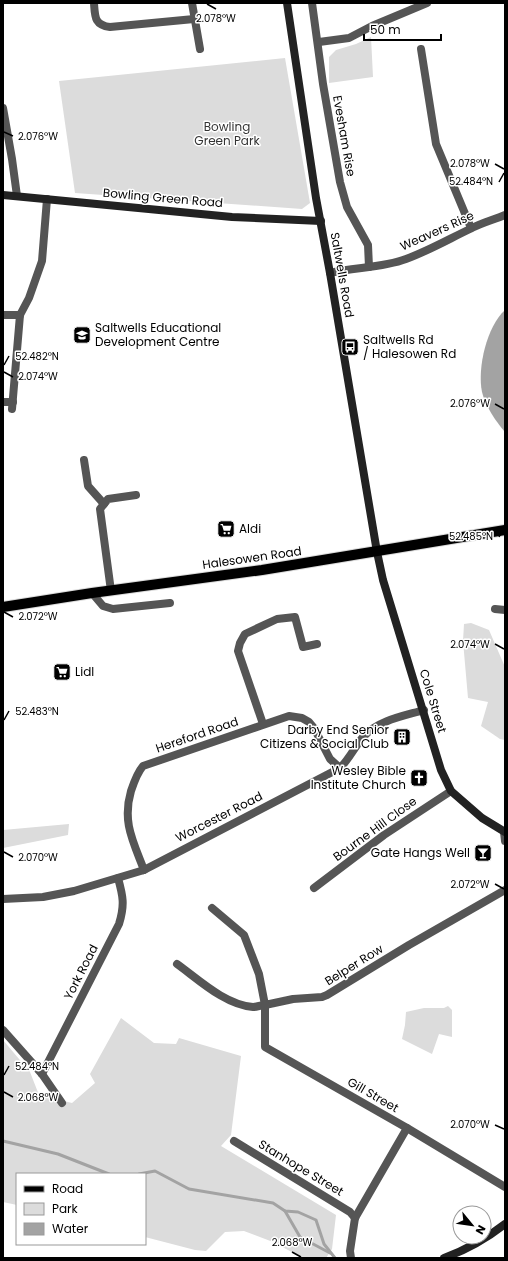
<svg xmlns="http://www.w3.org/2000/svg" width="508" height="1261" viewBox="0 0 508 1261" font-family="Poppins,sans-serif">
<rect width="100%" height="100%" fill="#fff"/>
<g fill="#dcdcdc">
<polygon points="371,37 373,77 329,83 329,57 336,50 356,44"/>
<polygon points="285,58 310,203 302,209 75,193 59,81"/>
<polygon points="471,623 489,630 505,667 505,740 500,739 481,726 488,702 468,698 463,641 464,624"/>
<polygon points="69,824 68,835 3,848 3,830"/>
<polygon points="448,1006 452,1010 452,1037 439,1034 432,1054 402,1039 405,1025 406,1012 424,1008 444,1008"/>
<polygon points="121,1018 154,1043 176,1044 179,1038 241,1056 231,1135 221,1146 336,1215 332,1249 326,1258 303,1258 273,1242 244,1231 225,1232 206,1251 195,1250 145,1237 145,1174 17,1174 17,1205 3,1202 3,1040 30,1072 39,1095 72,1103 95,1083 90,1074"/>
</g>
<path fill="#a3a3a3" d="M505 310V432C496 422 485 405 482 392 477 368 487 326 505 310Z"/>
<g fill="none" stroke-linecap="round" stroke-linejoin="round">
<g stroke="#a3a3a3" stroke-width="3">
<polyline points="3,1141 58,1154 109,1174"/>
<polyline points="139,1174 155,1171 189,1189 273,1203 285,1211 298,1212 316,1220 324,1244 335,1258"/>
<polyline points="285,1211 300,1237 330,1253"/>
</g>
<defs>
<polyline id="primary" points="3,607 92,593 262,570 505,530"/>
</defs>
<use href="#primary" stroke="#dbdbdb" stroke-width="12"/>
<g stroke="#555" stroke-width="8">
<path d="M94 3C95 16 94 25 110 27L194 19"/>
<polyline points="192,3 200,49"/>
<polyline points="312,3 323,84 340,182 347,207 368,245 369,267"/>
<polyline points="319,42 349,38 372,26 427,3"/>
<polyline points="421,49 436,144 471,228"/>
<polyline points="3,108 12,159 17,196"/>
<path d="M330 273C355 267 382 268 406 259 428 251 449 239 470 229 481 223 493 220 505 215"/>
<polyline points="3,315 20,315"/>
<polyline points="3,402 13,402"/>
<polyline points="12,409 20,315 29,298 42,261 47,199"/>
<polyline points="84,460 88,486 104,504"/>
<polyline points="111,591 100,509 108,499 136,495"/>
<polyline points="92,593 103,606 113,609 170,603"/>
<polyline points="495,609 505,610"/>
<polyline points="263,724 238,651 240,643 245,634 277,619 295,617 303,647 317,644"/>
<polyline points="504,832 505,841"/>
<path d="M144 870C133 841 122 822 131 791 134 782 137 773 143 766L289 716 302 718 309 722 314 728 330 759 340 768"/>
<polyline points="314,888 384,835 451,791"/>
<path d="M3 899 43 897 74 891 144 870 340 768C350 758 355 746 364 736 379 720 404 716 424 710"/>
<polyline points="212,908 244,935 259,974 265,1005 293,999 322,997 327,995 409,945 505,890"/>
<path d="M177 964C198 979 225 1005 253 1007 257 1007 261 1005 265 1005V1047L407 1128 505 1187"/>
<polyline points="3,1030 42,1074 62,1103"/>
<path d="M42 1074 119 924C125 905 123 896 118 878"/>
<polyline points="234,1141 350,1212 355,1218"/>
<polyline points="351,1258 350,1251 355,1218 407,1128"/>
</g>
<g stroke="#222" stroke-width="8">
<polyline points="287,3 316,198 330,273 377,552 383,580 441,770 451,791 482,818 505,832"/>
<polyline points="3,195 232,217 321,221"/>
<path d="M444 1258C466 1250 487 1238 505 1224"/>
</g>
<use href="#primary" stroke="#000" stroke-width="10"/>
</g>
<path fill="none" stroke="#000" stroke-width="1.5" d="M207 4 216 9M4 132 13 136M495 164 504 169M499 182 504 173M4 365 9 356M4 372 13 377M495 404 504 409M499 537 504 528M4 612 13 617M495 644 504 649M4 720 9 711M4 852 13 857M495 884 504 889M4 1075 9 1066M4 1092 13 1097M495 1125 504 1129M292 1252 301 1257"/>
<defs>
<symbol id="school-square" viewBox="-11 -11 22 22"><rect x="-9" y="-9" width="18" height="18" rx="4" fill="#000" stroke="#fff"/><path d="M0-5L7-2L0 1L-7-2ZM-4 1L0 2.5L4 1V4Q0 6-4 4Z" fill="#fff"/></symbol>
<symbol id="bus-square" viewBox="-11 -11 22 22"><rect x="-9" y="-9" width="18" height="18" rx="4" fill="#000" stroke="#fff"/><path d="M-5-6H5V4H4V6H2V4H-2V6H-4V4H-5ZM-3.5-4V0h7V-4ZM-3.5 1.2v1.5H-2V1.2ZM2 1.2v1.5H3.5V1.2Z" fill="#fff"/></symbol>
<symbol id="supermarket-square" viewBox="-11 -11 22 22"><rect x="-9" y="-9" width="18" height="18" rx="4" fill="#000" stroke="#fff"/><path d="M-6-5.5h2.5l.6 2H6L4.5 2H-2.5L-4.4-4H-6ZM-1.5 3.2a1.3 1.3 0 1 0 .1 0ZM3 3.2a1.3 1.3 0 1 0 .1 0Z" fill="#fff"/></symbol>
<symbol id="building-square" viewBox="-11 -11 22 22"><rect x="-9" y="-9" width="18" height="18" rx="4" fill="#000" stroke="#fff"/><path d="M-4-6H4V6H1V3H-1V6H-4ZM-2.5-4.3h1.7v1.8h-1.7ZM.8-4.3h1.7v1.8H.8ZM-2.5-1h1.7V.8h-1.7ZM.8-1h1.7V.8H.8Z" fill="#fff"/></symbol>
<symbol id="church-square" viewBox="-11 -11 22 22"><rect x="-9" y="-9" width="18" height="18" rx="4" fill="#000" stroke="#fff"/><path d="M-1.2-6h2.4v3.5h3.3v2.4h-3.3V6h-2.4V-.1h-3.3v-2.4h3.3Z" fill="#fff"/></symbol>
<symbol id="bar-square" viewBox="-11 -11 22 22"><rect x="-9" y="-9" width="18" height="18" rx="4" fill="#000" stroke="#fff"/><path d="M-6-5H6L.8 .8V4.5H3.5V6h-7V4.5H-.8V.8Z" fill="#fff"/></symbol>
</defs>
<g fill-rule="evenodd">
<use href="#school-square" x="72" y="325" width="20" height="20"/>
<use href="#bus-square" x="340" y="337" width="20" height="20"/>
<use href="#supermarket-square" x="216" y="519" width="20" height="20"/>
<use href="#supermarket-square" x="52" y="662" width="20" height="20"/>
<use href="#building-square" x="392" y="727" width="20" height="20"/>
<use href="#church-square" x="409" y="768" width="20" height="20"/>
<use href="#bar-square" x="473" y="843" width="20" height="20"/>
</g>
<g text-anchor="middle" stroke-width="3" stroke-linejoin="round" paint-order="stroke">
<g font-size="12" fill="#333" stroke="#fff">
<text x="227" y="131">Bowling<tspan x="227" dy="14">Green Park</tspan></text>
</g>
<g font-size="12" fill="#000" stroke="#fff">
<text transform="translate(344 136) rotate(80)" y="4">Evesham Rise</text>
<text transform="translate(163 198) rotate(5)" y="4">Bowling Green Road</text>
<text transform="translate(437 231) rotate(-24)" y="4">Weavers Rise</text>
<text transform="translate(342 275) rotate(80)" y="4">Saltwells Road</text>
<text transform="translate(252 558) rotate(-8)" y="4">Halesowen Road</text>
<text transform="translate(433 701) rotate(73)" y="4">Cole Street</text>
<text transform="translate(197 735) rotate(-19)" y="4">Hereford Road</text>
<text transform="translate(219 817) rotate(-27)" y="4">Worcester Road</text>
<text transform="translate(375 829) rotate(-36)" y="4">Bourne Hill Close</text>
<text transform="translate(354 965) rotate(-32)" y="4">Belper Row</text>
<text transform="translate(81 972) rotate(-63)" y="4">York Road</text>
<text transform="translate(373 1095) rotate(30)" y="4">Gill Street</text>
<text transform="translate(301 1168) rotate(31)" y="4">Stanhope Street</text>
</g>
<g font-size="12" fill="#000" stroke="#fff" text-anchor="start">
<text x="95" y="332">Saltwells Educational<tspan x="95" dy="14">Development Centre</tspan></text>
<text x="363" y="344">Saltwells Rd<tspan x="363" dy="14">/ Halesowen Rd</tspan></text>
<text x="239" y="533">Aldi</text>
<text x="75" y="676">Lidl</text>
<text x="389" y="734" text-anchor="end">Darby End Senior<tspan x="389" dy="14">Citizens &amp; Social Club</tspan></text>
<text x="406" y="775" text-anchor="end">Wesley Bible<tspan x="406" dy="14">Institute Church</tspan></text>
<text x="470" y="857" text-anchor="end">Gate Hangs Well</text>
</g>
</g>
<g font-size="10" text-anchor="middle" fill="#000" stroke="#fff" stroke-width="3" stroke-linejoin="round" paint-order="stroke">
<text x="216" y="22">2.078°W</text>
<text x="38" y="140">2.076°W</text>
<text x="470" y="167">2.078°W</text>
<text x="471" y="185">52.484°N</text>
<text x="37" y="360">52.482°N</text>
<text x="38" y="380">2.074°W</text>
<text x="470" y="407">2.076°W</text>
<text x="471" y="540">52.485°N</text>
<text x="38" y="620">2.072°W</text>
<text x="470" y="648">2.074°W</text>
<text x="37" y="715">52.483°N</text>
<text x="38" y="861">2.070°W</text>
<text x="470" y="888">2.072°W</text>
<text x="37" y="1070">52.484°N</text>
<text x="38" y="1101">2.068°W</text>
<text x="470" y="1128">2.070°W</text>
<text x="292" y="1246">2.068°W</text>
</g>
<rect width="508" height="1261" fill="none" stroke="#000000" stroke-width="8"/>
<rect x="16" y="1173" width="130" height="72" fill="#ffffff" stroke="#999999"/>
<rect x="24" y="1186" width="20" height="6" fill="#000000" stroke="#999999"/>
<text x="52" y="1193" font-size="12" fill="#000000">Road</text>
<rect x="24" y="1203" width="20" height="12" fill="#dcdcdc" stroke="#999999"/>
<text x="52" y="1213" font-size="12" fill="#000000">Park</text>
<rect x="24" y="1223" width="20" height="12" fill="#a3a3a3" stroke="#999999"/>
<text x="52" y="1233" font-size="12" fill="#000000">Water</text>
<g transform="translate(472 1225) rotate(119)"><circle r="19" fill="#ffffff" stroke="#999999"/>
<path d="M0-3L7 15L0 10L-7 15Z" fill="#000000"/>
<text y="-6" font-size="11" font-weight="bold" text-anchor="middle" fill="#000000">N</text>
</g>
<path d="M364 34v6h77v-6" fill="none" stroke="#000000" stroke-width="2"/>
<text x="370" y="34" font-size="12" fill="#000000" stroke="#ffffff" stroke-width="3" paint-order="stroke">50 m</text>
</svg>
